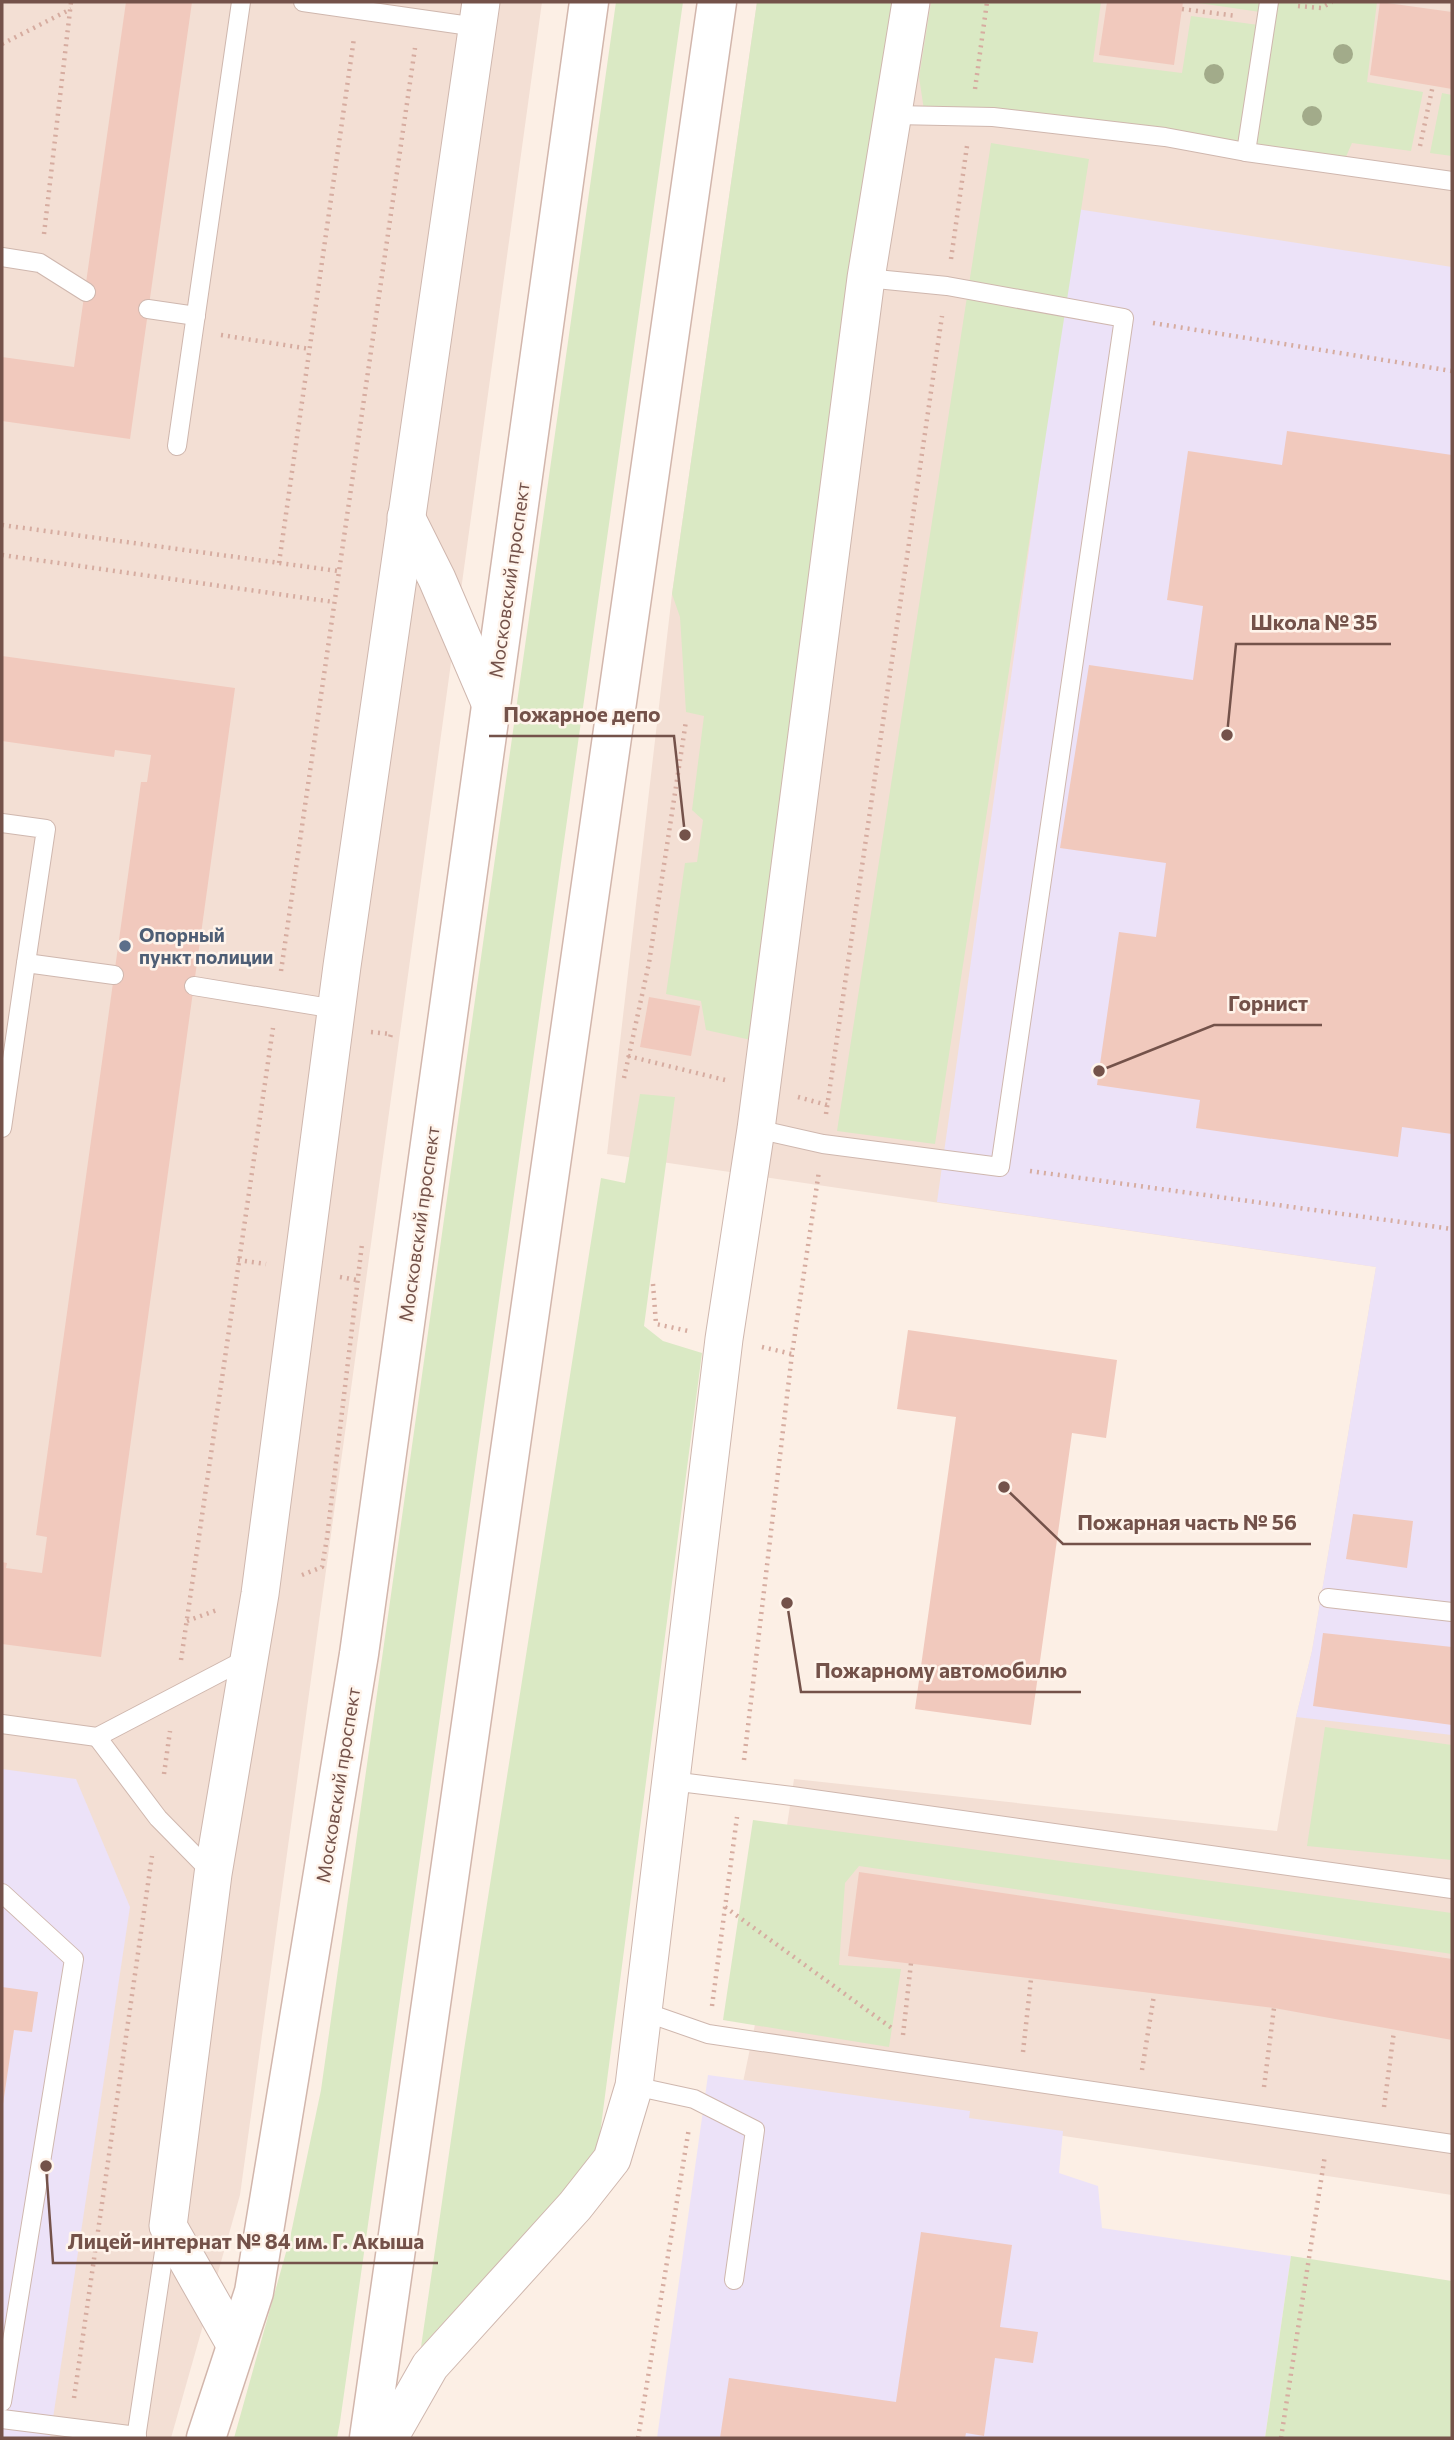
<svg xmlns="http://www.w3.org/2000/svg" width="1454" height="2440" viewBox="0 0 1454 2440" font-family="Commissioner,sans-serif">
<rect width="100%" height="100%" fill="#fcefe5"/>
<g fill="#f3dfd4">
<polygon points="2,2 542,2 240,2195 171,2438 2,2438"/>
<polygon points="757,2 1452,2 1452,2195 742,2087 762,1991 794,1779 1277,1831 1296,1717 1312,1651 1376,1267 607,1154 672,594"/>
</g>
<g fill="#ece2f8">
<polygon points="1077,209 1452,267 1452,1735 1296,1717 1312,1651 1376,1267 937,1202"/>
<polygon points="2,1769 76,1779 130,1907 50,2438 2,2438"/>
<polygon points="708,2075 970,2111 969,2118 1063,2131 1059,2173 1098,2186 1102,2228 1291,2256 1265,2438 657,2438"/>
</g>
<g fill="#dae9c4">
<polygon points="616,2 683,2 340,2422 337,2438 234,2438 290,2238 321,2090"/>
<polygon points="757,2 896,2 751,1040 706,1030 701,1001 666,994 685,863 697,862 703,820 692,810 704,716 686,712 680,617 672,594"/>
<polygon points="931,2 1101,2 1093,62 1182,73 1191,16 1259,25 1242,144 924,110 919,77"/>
<polygon points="1192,2 1261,2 1260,12"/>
<polygon points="1275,2 1377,2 1367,82 1423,92 1411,151 1352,143 1345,159 1251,145"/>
<polygon points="1442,93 1452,95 1452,156 1430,153"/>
<polygon points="991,143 1089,159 935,1144 837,1131"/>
<polygon points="640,1094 675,1097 644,1326 663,1341 702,1353 597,2157 421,2347 464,2050 601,1178 625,1183"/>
<polygon points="1325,1727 1452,1745 1452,1860 1307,1846"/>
<polygon points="753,1820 1452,1913 1452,1954 859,1866 845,1883 839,1965 901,1969 889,2047 723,2020"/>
<polygon points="1291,2256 1452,2281 1452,2438 1265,2438"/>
</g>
<g fill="#f1c9bd">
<polygon points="126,2 192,2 130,439 2,421 2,357 74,367"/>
<polygon points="1107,2 1183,2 1174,65 1099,55"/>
<polygon points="1380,2 1452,12 1452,89 1370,75"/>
<polygon points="1287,431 1452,455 1452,1134 1402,1127 1398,1157 1196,1128 1200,1100 1097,1085 1119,932 1156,937 1166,863 1060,848 1089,665 1193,680 1203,606 1167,600 1188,451 1282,465"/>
<polygon points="2,656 235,688 101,1657 2,1644 2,1562 7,1563 6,1568 42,1573 47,1537 36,1535 141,782 147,782 151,755 115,750 114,757 2,741"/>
<polygon points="649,997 700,1006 691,1056 640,1047"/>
<polygon points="908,1330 1117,1360 1106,1438 1072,1433 1031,1725 915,1709 956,1417 897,1409"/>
<polygon points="1353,1514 1413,1521 1407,1568 1346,1559"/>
<polygon points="1323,1633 1452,1647 1452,1725 1313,1706"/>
<polygon points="859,1872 1452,1959 1452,2040 1274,2008 848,1956"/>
<polygon points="2,1987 38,1992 32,2032 14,2030 3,2104"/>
<polygon points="921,2232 1012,2245 1000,2327 1038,2332 1033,2363 995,2358 984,2436 966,2433 965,2438 720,2438 729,2378 896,2402"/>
</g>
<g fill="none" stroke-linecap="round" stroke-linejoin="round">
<defs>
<g id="lane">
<polyline points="303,2 477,27"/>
<polyline points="894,115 993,117 1165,137 1246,152 1452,181"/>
<polyline points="1246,152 1269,2"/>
<polyline points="2,257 40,263 86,292"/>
<polyline points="148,309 196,316"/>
<polyline points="177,446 241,2"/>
<polyline points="2,823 46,829 26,963"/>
<polyline points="194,986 336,1009"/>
<polyline points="2,1128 26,963 114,975"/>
<polyline points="756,1129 823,1144 1000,1167 1124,318 947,286 866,278"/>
<polyline points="1328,1598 1452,1612"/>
<polyline points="2,1724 97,1737 248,1658"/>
<polyline points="97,1737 158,1818 212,1873"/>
<polyline points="671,1781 792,1796 1452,1889"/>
<polyline points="2,1893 74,1959 2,2402"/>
<polyline points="642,2011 708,2034 1452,2144"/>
<polyline points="634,2086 694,2099 755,2130 734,2280"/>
<polyline points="2,2419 137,2436"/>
<polyline points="136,2438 167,2232"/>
</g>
<g id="street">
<polyline points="406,517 437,579 491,705"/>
<polyline points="236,2346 168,2226 213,1874 260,1594 342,966 481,2"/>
<polyline points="389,2438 430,2366 575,2206 612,2159 634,2086 724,1339 756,1129 866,278 911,2"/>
</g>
<g id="secondary">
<polyline points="206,2438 254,2292 359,1654 589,2"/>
<polyline points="369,2438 717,2"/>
</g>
</defs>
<use href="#lane" stroke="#cfb7ae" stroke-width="20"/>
<use href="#street" stroke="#cfb7ae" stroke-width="39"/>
<use href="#secondary" stroke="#d2b6ac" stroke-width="41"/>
<g stroke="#d6aca0" stroke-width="4.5" stroke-dasharray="2 5" stroke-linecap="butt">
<polyline points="1298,6 1321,8 1332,2"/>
<polyline points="1182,9 1237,16"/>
<polyline points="2,44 71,9"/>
<polyline points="975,89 987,2"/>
<polyline points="1420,146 1433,85"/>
<polyline points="44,234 71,2"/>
<polyline points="951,259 967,146"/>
<polyline points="1153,323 1452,371"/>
<polyline points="221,335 310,349"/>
<polyline points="2,525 338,571"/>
<polyline points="2,555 334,602"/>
<polyline points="279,563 354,38"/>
<polyline points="281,971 415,48"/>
<polyline points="371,1032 391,1034 389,1041"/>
<polyline points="628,1056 725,1080"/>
<polyline points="624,1078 649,963 686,721"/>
<polyline points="798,1097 827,1105"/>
<polyline points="826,1114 942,316"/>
<polyline points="1030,1171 1452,1229"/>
<polyline points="238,1260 266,1264"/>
<polyline points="340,1277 357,1280"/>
<polyline points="653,1284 656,1324 688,1331"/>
<polyline points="762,1347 792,1354"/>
<polyline points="302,1575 322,1567 327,1538 362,1244"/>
<polyline points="187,1621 217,1610"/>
<polyline points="181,1660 273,1028"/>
<polyline points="744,1760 792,1354 819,1171"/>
<polyline points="164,1774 170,1731"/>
<polyline points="725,1907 893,2029"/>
<polyline points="712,2006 737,1817"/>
<polyline points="903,2035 911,1963"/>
<polyline points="1023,2052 1031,1979"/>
<polyline points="1142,2070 1154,1995"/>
<polyline points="1264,2087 1274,2008"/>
<polyline points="1384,2107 1394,2031"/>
<polyline points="74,2398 152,1856"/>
<polyline points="638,2438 689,2128"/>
<polyline points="1281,2438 1325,2155"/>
</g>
<use href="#lane" stroke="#fff" stroke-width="18"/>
<use href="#street" stroke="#fff" stroke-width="37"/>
<use href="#secondary" stroke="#fff" stroke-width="38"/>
</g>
<g fill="#a2ab8a">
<circle cx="1343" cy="54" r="10"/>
<circle cx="1214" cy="74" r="10"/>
<circle cx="1312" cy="116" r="10"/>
</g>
<circle fill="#5c6f8a" stroke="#fff4eb" stroke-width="2.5" cx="125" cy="946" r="7"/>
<g text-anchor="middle" stroke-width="5" stroke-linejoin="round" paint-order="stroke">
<g font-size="19" fill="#74524a" stroke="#fff4eb">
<text transform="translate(509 580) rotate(-82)" y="7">Московский проспект</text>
<text transform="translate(419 1224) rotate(-82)" y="7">Московский проспект</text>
<text transform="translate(338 1785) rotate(-81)" y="7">Московский проспект</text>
</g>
<g font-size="19" font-weight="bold" fill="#4e5e75" stroke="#fff4eb" text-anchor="start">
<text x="139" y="942">Опорный<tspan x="139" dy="22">пункт полиции</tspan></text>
</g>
</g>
<path fill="none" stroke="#74524a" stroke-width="2.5" d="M1227 735L1236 644H1391M685 835L674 736H489M1099 1071L1214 1025H1322M1004 1487L1063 1544H1311M787 1603L801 1692H1081M46 2166L53 2263H438"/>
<g fill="#74524a" stroke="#fff4eb" stroke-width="2.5">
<circle cx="1227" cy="735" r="7"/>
<circle cx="685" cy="835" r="7"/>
<circle cx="1099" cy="1071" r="7"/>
<circle cx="1004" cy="1487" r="7"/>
<circle cx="787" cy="1603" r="7"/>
<circle cx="46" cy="2166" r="7"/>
</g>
<g font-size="21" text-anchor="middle" font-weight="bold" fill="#74524a" stroke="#fff4eb" stroke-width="5" stroke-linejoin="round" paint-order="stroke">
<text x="1314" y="630">Школа № 35</text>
<text x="582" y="722">Пожарное депо</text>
<text x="1268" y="1011">Горнист</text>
<text x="1187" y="1530">Пожарная часть № 56</text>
<text x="941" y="1678">Пожарному автомобилю</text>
<text x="246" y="2249">Лицей-интернат № 84 им. Г. Акыша</text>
</g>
<rect width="1454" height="2440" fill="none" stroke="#74524a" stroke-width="7"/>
</svg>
